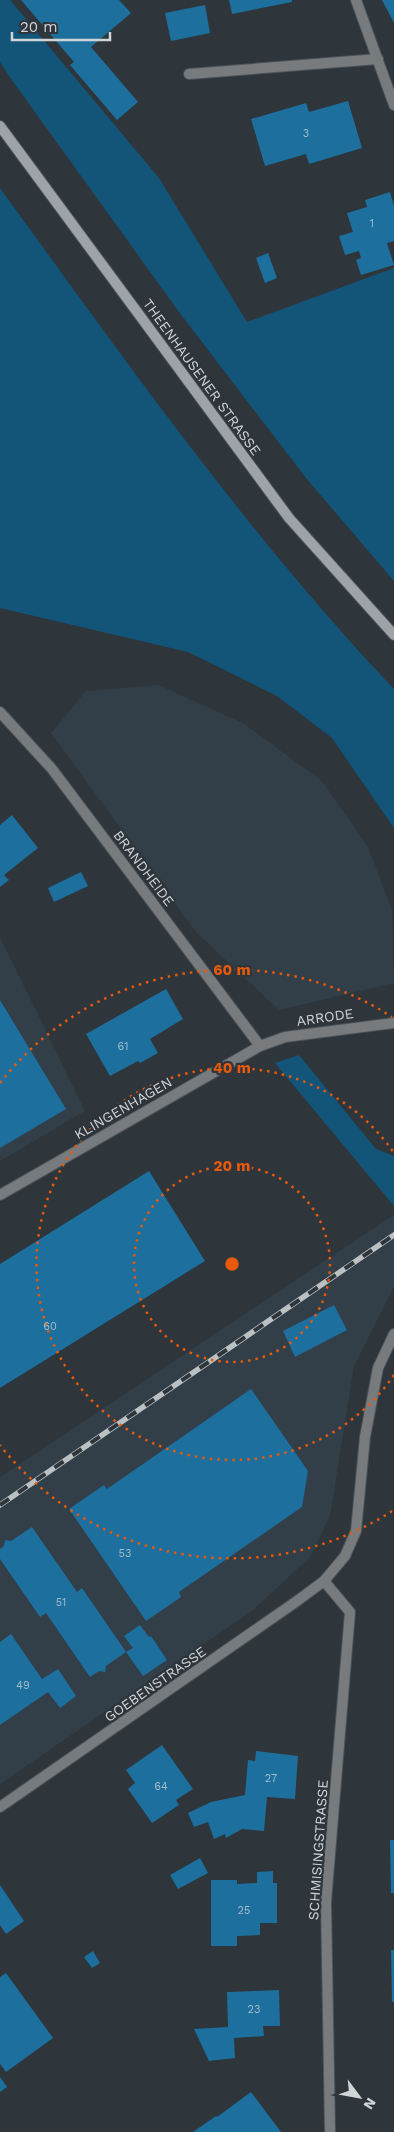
<svg xmlns="http://www.w3.org/2000/svg" width="394" height="2132" viewBox="0 0 394 2132" font-family="'Work Sans',sans-serif">
<rect width="100%" height="100%" fill="#2e353b"/>
<g fill="#323f49">
<polygon points="158,685 243,723 322,781 368,847 392,910 394,983 279,1010 196,932 51,733 86,691"/>
<polygon points="0,937 85,1111 0,1161"/>
<polygon points="394,1215 394,1287 354,1366 330,1516 310,1557 252,1611 0,1784 0,1477"/>
</g>
<g fill="#135579">
<polygon points="0,0 10,0 159,178 247,322 394,268 394,581 306,478 179,312 9,76 0,62"/>
<path d="M0 188C125 360 248 535 394 689V828L332 738 277 696 188 652 0 608Z"/>
<polygon points="299,1055 376,1149 394,1156 394,1206 275,1063"/>
</g>
<g fill="#1d6f9e">
<polygon points="21,0 119,0 131,13 91,47 138,102 117,120 70,65 74,62"/>
<polygon points="229,0 292,0 292,2 232,14"/>
<polygon points="382,0 394,0 394,23"/>
<polygon points="205,5 210,33 171,41 165,13"/>
<polygon points="348,101 362,148 309,164 306,154 265,166 251,119 306,103 309,112"/>
<polygon points="390,192 394,206 394,241 387,243 394,265 361,275 356,260 361,258 359,251 345,255 339,236 353,232 347,213 367,207 365,200"/>
<polygon points="268,253 277,278 265,283 256,258"/>
<polygon points="12,815 38,848 4,875 9,880 0,887 0,825"/>
<polygon points="81,872 88,886 54,902 48,888"/>
<polygon points="166,989 183,1019 150,1039 158,1053 140,1063 138,1061 110,1076 86,1034"/>
<polygon points="0,1000 66,1109 0,1148"/>
<polygon points="149,1171 205,1261 0,1388 0,1264"/>
<polygon points="334,1305 347,1330 295,1357 283,1331"/>
<polygon points="251,1389 308,1471 302,1507 179,1592 181,1597 146,1621 69,1509 104,1485 107,1489"/>
<polygon points="32,1527 77,1592 82,1588 126,1652 106,1666 105,1672 99,1671 90,1677 46,1613 40,1617 0,1559 0,1549 4,1546 5,1540 11,1541"/>
<polygon points="140,1625 149,1637 151,1636 167,1660 143,1676 126,1652 133,1648 124,1636"/>
<polygon points="11,1634 42,1679 58,1669 76,1696 60,1708 48,1692 0,1725 0,1642"/>
<polygon points="162,1745 193,1789 176,1800 179,1805 152,1823 128,1789 135,1783 126,1770"/>
<polygon points="256,1751 298,1756 295,1799 267,1797 264,1831 242,1829 226,1838 225,1834 214,1839 208,1822 194,1827 188,1813 211,1802 245,1795 248,1760 255,1761"/>
<polygon points="390,1840 394,1840 394,1893 391,1893"/>
<polygon points="200,1858 208,1873 178,1889 170,1875"/>
<polygon points="273,1871 273,1883 277,1883 277,1923 260,1923 260,1935 237,1936 237,1946 211,1946 211,1880 237,1880 237,1884 257,1883 257,1872"/>
<polygon points="0,1885 24,1921 6,1934 0,1925"/>
<polygon points="391,1950 394,1950 394,2002 392,2002"/>
<polygon points="93,1951 100,1963 92,1968 84,1957"/>
<polygon points="6,1973 53,2038 6,2072 0,2064 0,1977"/>
<polygon points="279,1990 280,2026 263,2026 264,2036 234,2038 235,2058 209,2061 194,2029 228,2027 227,1992"/>
<polygon points="0,2077 7,2087 0,2092"/>
<polygon points="251,2092 281,2132 193,2132 216,2116 217,2117"/>
</g>
<g fill="none" stroke-linecap="round" stroke-linejoin="round">
<defs>
<polyline id="service" points="189,74 378,59"/>
<g id="minor">
<polyline points="356,0 394,105"/>
<polyline points="0,712 52,769 260,1046"/>
<polyline points="0,1195 260,1046 285,1037 394,1023"/>
<polyline points="324,1581 350,1612 326,1902 330,2132"/>
<polyline points="0,1807 297,1601 324,1581 345,1556 356,1531 365,1437 378,1368 394,1334"/>
</g>
<polyline id="secondary" points="0,126 289,518 394,635"/>
</defs>
<use href="#service" stroke="#4b5257" stroke-width="12"/>
<use href="#minor" stroke="#4b5257" stroke-width="12"/>
<use href="#secondary" stroke="#4b5257" stroke-width="12"/>
<use href="#service" stroke="#777b7e" stroke-width="10"/>
<use href="#minor" stroke="#777b7e" stroke-width="10"/>
<use href="#secondary" stroke="#9da3a7" stroke-width="10"/>
<defs>
<polyline id="rail" points="0,1505 394,1235"/>
</defs>
<use href="#rail" stroke="#bbc0c3" stroke-width="5.5"/>
<use href="#rail" stroke="#2e353b" stroke-width="4" stroke-dasharray="11" stroke-linecap="butt"/>
</g>
<g fill="none" stroke="#e8590c" stroke-width="2.5" stroke-dasharray="2.5 5">
<circle cx="232" cy="1264" r="98"/>
<path d="M394 1375A196 196 0 1 1 394 1153"/>
<path d="M392 1511A294 294 0 0 1 0 1445M0 1083A294 294 0 0 1 392 1017"/>
</g>
<g text-anchor="middle" stroke-width="4.5" stroke-linejoin="round" paint-order="stroke">
<g font-size="11" fill="#a3bcca">
<text x="306" y="137">3</text>
<text x="372" y="227">1</text>
<text x="123" y="1050">61</text>
<text x="50" y="1330">60</text>
<text x="125" y="1557">53</text>
<text x="61" y="1606">51</text>
<text x="23" y="1689">49</text>
<text x="271" y="1782">27</text>
<text x="161" y="1790">64</text>
<text x="244" y="1914">25</text>
<text x="254" y="2013">23</text>
</g>
<g font-size="14" fill="#d0d5d8" stroke="#2e353b">
<text transform="translate(202 377) rotate(54)" y="5">THEENHAUSENER STRASSE</text>
<text transform="translate(144 868) rotate(53)" y="5">BRANDHEIDE</text>
<text transform="translate(325 1017) rotate(-8)" y="5">ARRODE</text>
<text transform="translate(123 1108) rotate(-30)" y="5">KLINGENHAGEN</text>
<text transform="translate(155 1684) rotate(-35)" y="5">GOEBENSTRASSE</text>
<text transform="translate(318 1850) rotate(-86)" y="5">SCHMISINGSTRASSE</text>
</g>
</g>
<circle cx="232" cy="1264" r="8" fill="#e8590c" stroke="#2e353b" stroke-width="2.5"/>
<g font-size="15" text-anchor="middle" font-weight="bold" fill="#e8590c" stroke="#2e353b" stroke-width="4.5" stroke-linejoin="round" paint-order="stroke">
<text x="232" y="975">60 m</text>
<text x="232" y="1073">40 m</text>
<text x="232" y="1171">20 m</text>
</g>
<g transform="translate(359 2097) rotate(122)" stroke="#2e353b" stroke-width="4" paint-order="stroke">
<path d="M0-4L9 19L0 12L-9 19Z" fill="#d0d5d8"/>
<text y="-8" font-size="14" font-weight="bold" text-anchor="middle" fill="#d0d5d8">N</text>
</g>
<path d="M12 32v8h98v-8" fill="none" stroke="#d0d5d8" stroke-width="2.5"/>
<text x="20" y="32" font-size="15" fill="#d0d5d8" stroke="#2e353b" stroke-width="4" paint-order="stroke">20 m</text>
</svg>
